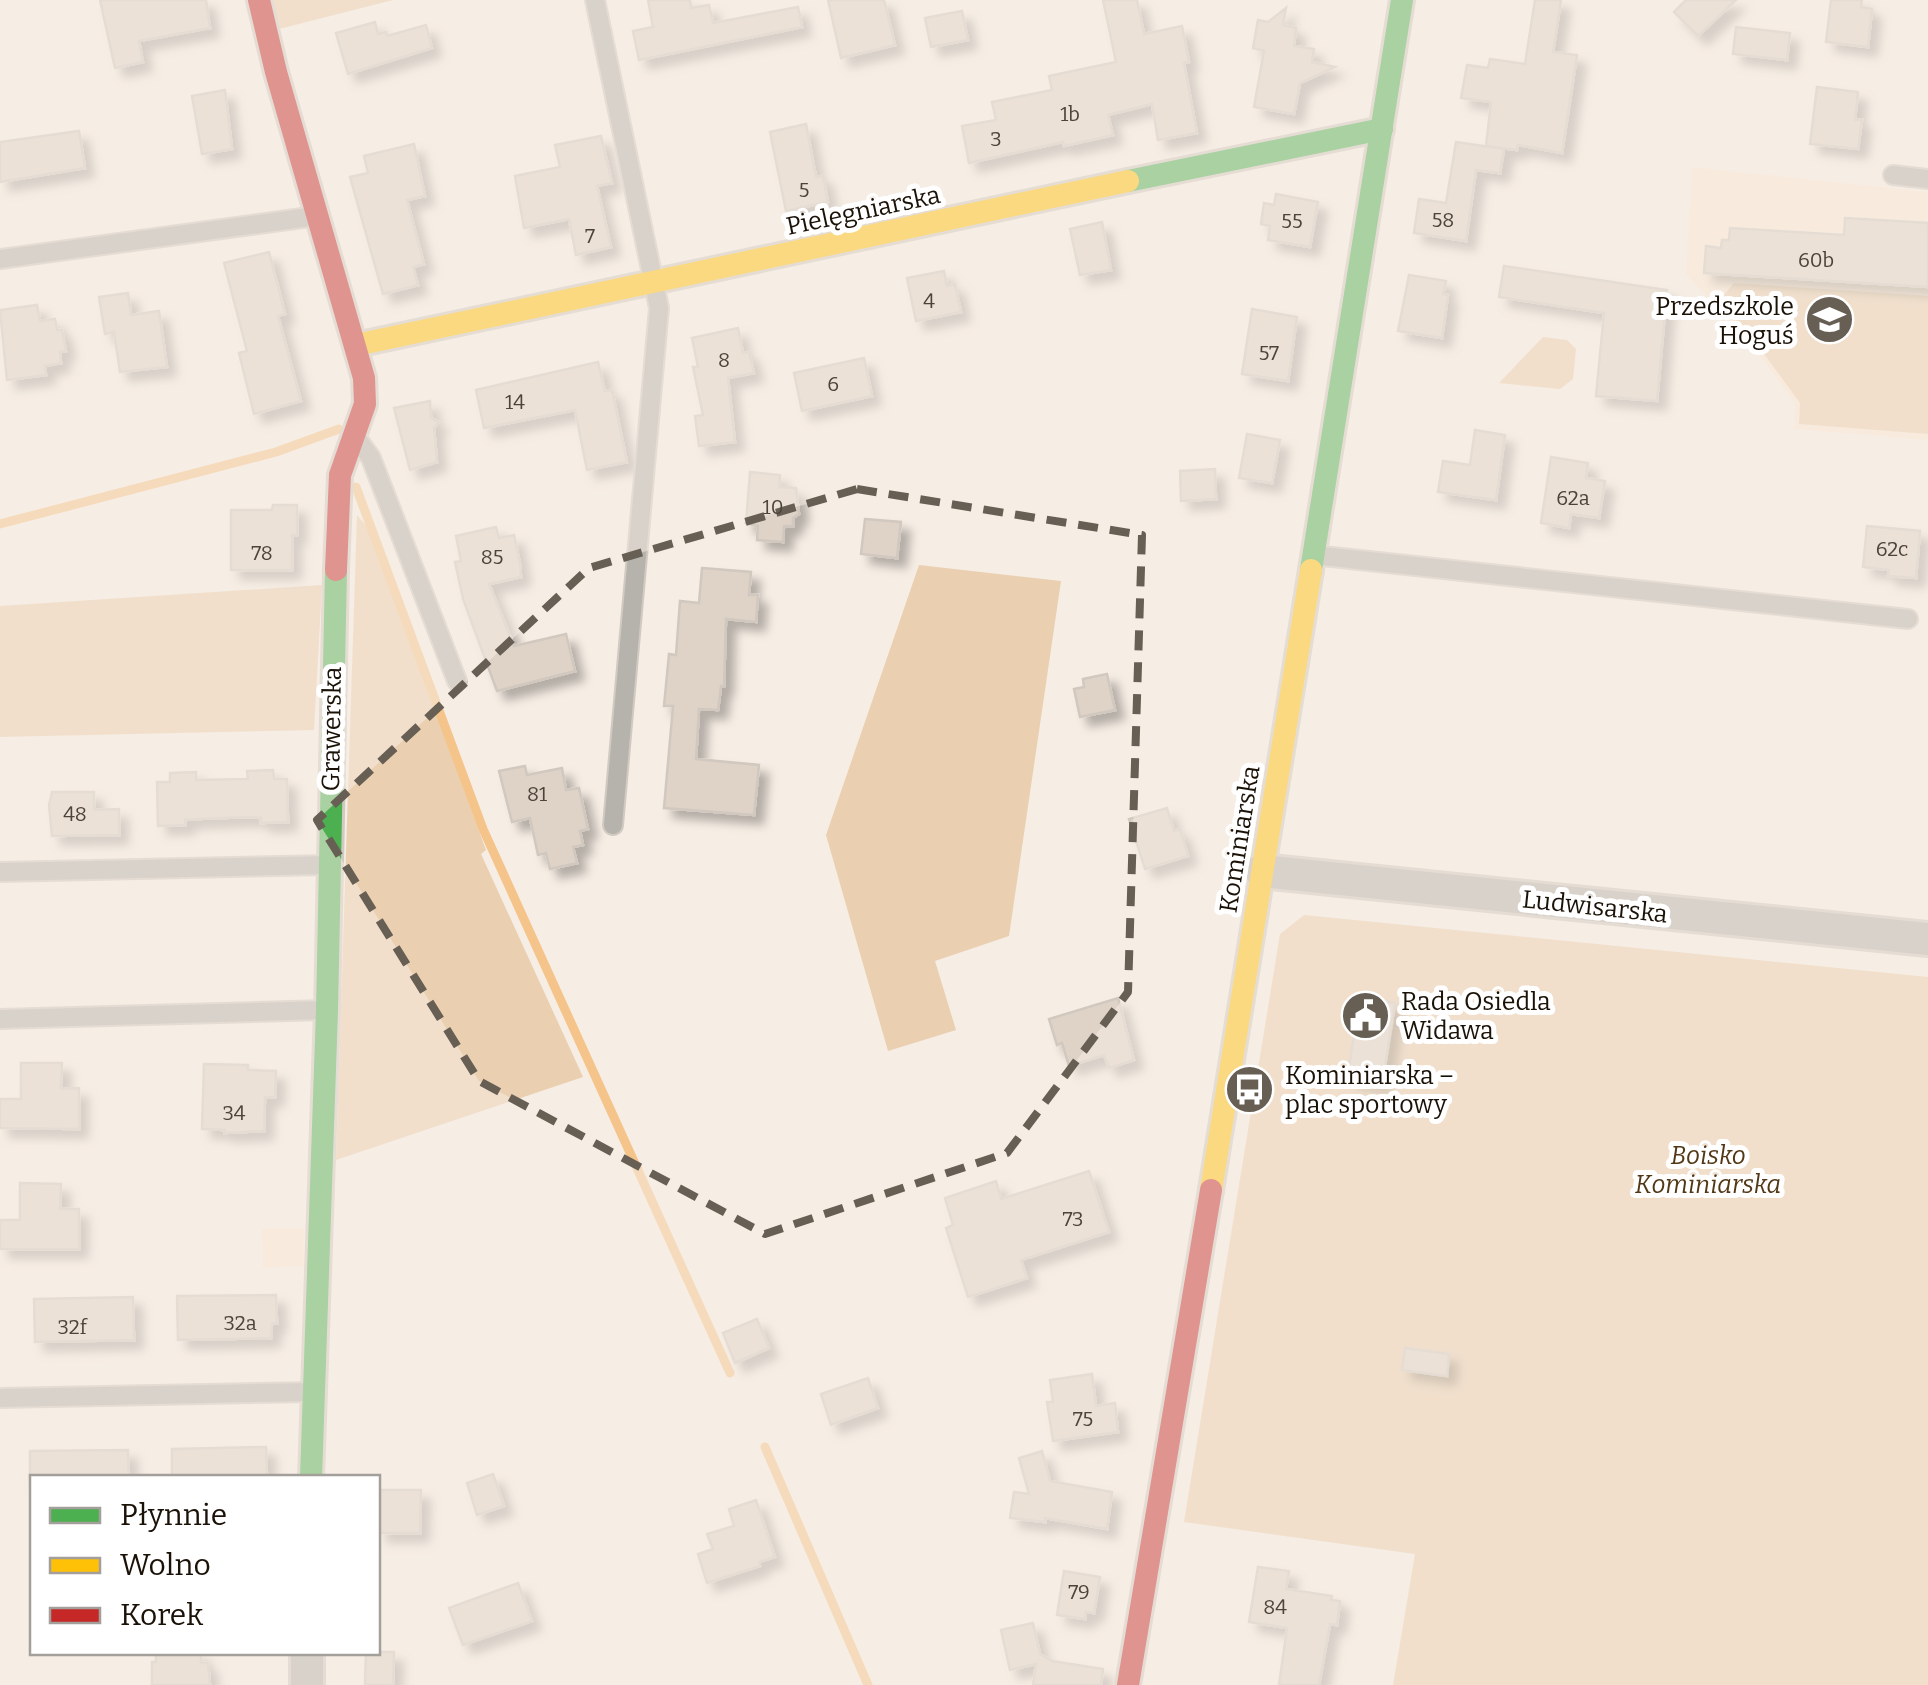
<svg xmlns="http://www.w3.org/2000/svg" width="1928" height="1685" viewBox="0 0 1928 1685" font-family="Bitter,serif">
<defs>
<filter id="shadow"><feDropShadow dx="9" dy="9" stdDeviation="5" flood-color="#0004"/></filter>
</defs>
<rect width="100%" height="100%" fill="#f6ede4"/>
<g fill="#fae9d5">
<polygon points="1692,167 1928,192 1928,440 1794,429 1795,406 1791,398 1747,338 1686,275"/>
<polygon points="304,1228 303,1266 263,1268 262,1229"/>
</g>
<g fill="#eacfb0">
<polygon points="271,0 393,0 279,29"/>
<polygon points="1734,283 1928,296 1928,434 1799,424 1800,403 1750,335 1718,302"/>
<polygon points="1543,337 1567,340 1576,349 1573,379 1560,389 1499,383"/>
<polygon points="357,515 368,528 486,850 481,854 583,1077 336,1160"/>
<polygon points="919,565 1061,581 1009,936 935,961 956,1030 888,1051 826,835"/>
<polygon points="322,585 314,730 0,737 0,606"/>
<polygon points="1304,915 1928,977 1928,1685 1393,1685 1415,1554 1184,1522 1280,934"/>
</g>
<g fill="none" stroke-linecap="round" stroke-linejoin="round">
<g stroke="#f4c48a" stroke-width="9">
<polyline points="356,487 483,829 730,1373"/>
<polyline points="0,524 276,452 339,429"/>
<polyline points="765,1447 868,1685"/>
</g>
</g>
<g fill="#dfd3c7" stroke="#d1c8bf" stroke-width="2.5" filter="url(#shadow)">
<polygon points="100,0 206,0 210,28 139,41 143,62 115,68"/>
<polygon points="648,0 690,0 691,8 709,5 713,23 798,7 802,27 639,60 633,31 653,27"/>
<polygon points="828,0 884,0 895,45 841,58"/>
<polygon points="1103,0 1137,0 1144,34 1182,26 1189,62 1184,63 1197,133 1158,140 1152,104 1108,115 1113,135 1064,146 1063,142 969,163 962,126 996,120 992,102 1052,90 1049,76 1116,62"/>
<polygon points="1535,0 1561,0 1553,52 1577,55 1562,153 1518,145 1517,150 1486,146 1491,102 1461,98 1467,65 1488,68 1490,59 1525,64"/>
<polygon points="1686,0 1736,0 1698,36 1674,12"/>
<polygon points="1831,0 1862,0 1861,7 1872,9 1868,47 1826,42"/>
<polygon points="1286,8 1283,25 1296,28 1294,46 1314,49 1312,62 1335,67 1300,83 1294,114 1254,107 1264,51 1253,48 1258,20 1268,22"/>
<polygon points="962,11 968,40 931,47 925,18"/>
<polygon points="375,22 378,34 386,32 387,36 426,25 432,48 348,74 336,33"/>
<polygon points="1736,27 1790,33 1787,60 1733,54"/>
<polygon points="1817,87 1858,92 1855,120 1862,120 1858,149 1810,144"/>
<polygon points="225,90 232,149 202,154 192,96"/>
<polygon points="806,124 816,177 823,176 828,202 786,211 770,132"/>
<polygon points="79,131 85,168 0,182 0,142"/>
<polygon points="601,136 612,183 597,186 611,247 576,255 569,219 524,228 515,176 560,167 555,145"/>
<polygon points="1456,142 1504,149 1500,173 1476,170 1466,241 1414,233 1419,199 1446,203"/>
<polygon points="414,144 425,196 407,200 424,264 413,267 418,285 383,294 350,177 368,173 364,156"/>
<polygon points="1276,194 1318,202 1310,247 1268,240 1270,226 1261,224 1264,203 1274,205"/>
<polygon points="1845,218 1928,223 1928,287 1704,273 1706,246 1721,248 1722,240 1729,240 1730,228 1844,235"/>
<polygon points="1102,222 1111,270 1080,275 1070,229"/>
<polygon points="269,252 285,314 278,316 301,401 254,414 239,353 247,351 224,263"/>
<polygon points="1504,266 1667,290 1657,401 1596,396 1604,313 1499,297"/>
<polygon points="944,271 947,286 955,284 961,312 916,321 907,278"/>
<polygon points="1409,275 1446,281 1443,294 1448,295 1442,338 1398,331"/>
<polygon points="128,293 131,315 159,311 167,367 120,372 114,332 105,334 99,297"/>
<polygon points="37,305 40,321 55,319 57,330 62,330 66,351 60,352 61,363 45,366 46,375 7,380 0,310"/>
<polygon points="1252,309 1297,317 1288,381 1242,374"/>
<polygon points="738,328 743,353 749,352 754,373 728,378 735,442 699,446 695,416 703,415 693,367 698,367 692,338"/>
<polygon points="864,358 872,396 802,411 794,373"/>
<polygon points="598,362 605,391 612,390 627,462 587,470 575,410 484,428 476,390"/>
<polygon points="430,401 431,418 439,422 434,428 437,462 410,470 394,408"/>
<polygon points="1475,430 1505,435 1496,500 1438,492 1443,461 1470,465"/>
<polygon points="1247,434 1280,440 1272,483 1239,478"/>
<polygon points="1551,457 1588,463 1586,478 1605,481 1599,518 1571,514 1569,528 1541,523"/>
<polygon points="1215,469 1216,499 1181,501 1180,471"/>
<polygon points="750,472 780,475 779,487 796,488 799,514 793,518 793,526 784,526 783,542 757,540 758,526 746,523"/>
<polygon points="273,505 297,505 297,535 292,535 292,570 231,570 231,510 272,510"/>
<polygon points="865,519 901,522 897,558 861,554"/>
<polygon points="1867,526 1920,531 1916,578 1888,576 1889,570 1863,567"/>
<polygon points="496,527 499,538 514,535 520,564 521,577 489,584 514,646 566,634 575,671 497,691 463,599 455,562 461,561 456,536"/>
<polygon points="702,568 751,572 749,595 758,595 756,622 726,619 724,686 721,686 718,710 699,709 696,759 759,765 754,815 664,808 673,706 664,706 669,654 676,655 680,601 699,603"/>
<polygon points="1107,674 1115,710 1080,717 1074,689 1084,687 1083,679"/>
<polygon points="525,766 527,775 562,768 566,790 579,788 588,829 580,831 583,845 573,847 577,863 550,869 546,853 538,855 530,818 512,822 499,771"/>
<polygon points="273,770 274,779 287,779 288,822 261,823 261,818 249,817 197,819 185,820 185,825 158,826 157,782 170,782 170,773 196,772 196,780 248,779 247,771"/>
<polygon points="52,792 94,792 94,810 119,809 119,835 52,836 49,805"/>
<polygon points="1167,808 1174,831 1180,829 1188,856 1145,869 1129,819"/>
<polygon points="1118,998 1134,1060 1109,1068 1104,1055 1069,1066 1062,1043 1057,1045 1049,1019"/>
<polygon points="1360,998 1395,1003 1383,1079 1379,1084 1350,1079 1351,1074 1348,1073"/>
<polygon points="21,1063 62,1063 61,1089 79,1088 79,1129 0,1128 0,1099 21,1099"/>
<polygon points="204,1064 248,1065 248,1070 276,1071 275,1097 265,1097 264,1131 225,1133 225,1130 202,1129"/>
<polygon points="1089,1171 1109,1232 1021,1260 1027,1278 968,1297 946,1228 953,1225 945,1198 996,1181 1001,1199"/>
<polygon points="20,1183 61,1184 60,1209 79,1209 79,1249 0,1249 0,1220 20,1220"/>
<polygon points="276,1295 277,1323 272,1323 271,1338 178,1340 177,1296"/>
<polygon points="133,1297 134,1340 35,1342 34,1299"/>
<polygon points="757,1319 769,1348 735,1363 723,1333"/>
<polygon points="1405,1348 1449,1354 1447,1376 1402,1370"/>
<polygon points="1092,1374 1096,1406 1115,1403 1118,1432 1053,1441 1047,1402 1053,1402 1050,1380"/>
<polygon points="868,1378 878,1408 831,1425 821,1394"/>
<polygon points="266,1447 267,1478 172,1478 172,1449"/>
<polygon points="128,1450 129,1478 30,1478 30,1451"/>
<polygon points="1042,1451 1050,1481 1112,1492 1107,1529 1045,1518 1045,1522 1010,1518 1014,1492 1029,1494 1019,1458"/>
<polygon points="493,1474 504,1506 477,1515 467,1483"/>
<polygon points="379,1490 421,1490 420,1533 378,1533"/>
<polygon points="756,1500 775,1557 759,1562 760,1566 707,1583 698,1554 713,1549 707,1534 734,1526 729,1509"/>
<polygon points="1258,1567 1289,1571 1286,1589 1332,1596 1331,1600 1340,1601 1337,1625 1330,1624 1319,1685 1279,1685 1287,1628 1249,1622"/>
<polygon points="1064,1571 1100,1577 1094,1613 1086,1612 1085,1619 1057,1615"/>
<polygon points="518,1583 532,1621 463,1645 449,1608"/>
<polygon points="1033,1623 1040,1654 1052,1661 1103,1669 1101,1685 1033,1685 1036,1664 1010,1670 1001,1630"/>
<polygon points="156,1652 201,1652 201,1663 208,1663 210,1685 152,1685 152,1662 156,1662"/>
<polygon points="366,1652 394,1652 393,1685 365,1685"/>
</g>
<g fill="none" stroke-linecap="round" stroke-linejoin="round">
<defs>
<g id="lane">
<polyline points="595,0 659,308 613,825"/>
<polyline points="1893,175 1928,179"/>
<polyline points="0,259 317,216"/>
<polyline points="358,440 371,458 457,681"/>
<polyline points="1313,555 1908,619"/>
<polyline points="0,872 327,865"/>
<polyline points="0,1019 326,1010"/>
<polyline points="0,1398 312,1392"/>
</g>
<g id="street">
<polyline points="1261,871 1928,939"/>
<polyline points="307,1685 307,1652"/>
</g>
<g id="fast">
<polyline points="1128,181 1382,129"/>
<polyline points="1311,570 1402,0"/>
<polyline points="311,1478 327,1010 336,570"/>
</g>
<g id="slow">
<polyline points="356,345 1128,181"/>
<polyline points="1211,1190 1311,570"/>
</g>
<g id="jam">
<polyline points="259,0 276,72 364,378 365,404 340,475 336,570"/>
<polyline points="1128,1685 1211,1190"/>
</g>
</defs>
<use href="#lane" stroke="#d1cac2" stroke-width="22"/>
<use href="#street" stroke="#d1cac2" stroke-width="38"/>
<use href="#fast" stroke="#d1cac2" stroke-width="28"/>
<use href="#slow" stroke="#d1cac2" stroke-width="28"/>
<use href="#jam" stroke="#d1cac2" stroke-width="28"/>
<use href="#lane" stroke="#b6b2ac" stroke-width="18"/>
<use href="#street" stroke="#b6b2ac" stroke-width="32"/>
<use href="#fast" stroke="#4caf50" stroke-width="22"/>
<use href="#slow" stroke="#ffc107" stroke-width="22"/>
<use href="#jam" stroke="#c62828" stroke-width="22"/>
</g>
<path d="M0 0H1928V1685H0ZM857 489 1142 535 1128 992 1007 1153 765 1234 479 1081 317 820 589 568Z" fill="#f6ede4" fill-opacity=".55" fill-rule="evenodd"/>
<path fill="none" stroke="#675e54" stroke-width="8" stroke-dasharray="20 12" stroke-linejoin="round" d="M857 489 1142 535 1128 992 1007 1153 765 1234 479 1081 317 820 589 568Z"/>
<defs>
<symbol id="school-disc" viewBox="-11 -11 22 22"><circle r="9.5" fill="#675e54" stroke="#fff"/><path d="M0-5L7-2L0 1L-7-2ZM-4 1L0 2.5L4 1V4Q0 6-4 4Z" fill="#fff"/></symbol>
<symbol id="civic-disc" viewBox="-11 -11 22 22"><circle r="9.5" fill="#675e54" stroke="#fff"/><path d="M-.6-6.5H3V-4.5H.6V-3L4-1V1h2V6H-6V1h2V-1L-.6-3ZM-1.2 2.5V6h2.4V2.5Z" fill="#fff"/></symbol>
<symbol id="bus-disc" viewBox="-11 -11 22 22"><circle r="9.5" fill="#675e54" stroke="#fff"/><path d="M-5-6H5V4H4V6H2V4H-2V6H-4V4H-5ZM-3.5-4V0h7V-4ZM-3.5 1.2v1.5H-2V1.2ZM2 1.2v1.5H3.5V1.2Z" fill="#fff"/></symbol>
</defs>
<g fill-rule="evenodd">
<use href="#school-disc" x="1802" y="292" width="55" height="55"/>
<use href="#civic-disc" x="1338" y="988" width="55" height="55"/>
<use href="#bus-disc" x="1222" y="1062" width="55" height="55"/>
</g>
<g text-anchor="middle" stroke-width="10" stroke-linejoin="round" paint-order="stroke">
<g font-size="20" fill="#4d4439">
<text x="1070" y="121">1b</text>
<text x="996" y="146">3</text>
<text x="804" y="197">5</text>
<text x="1443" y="227">58</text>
<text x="1292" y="228">55</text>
<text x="590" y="243">7</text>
<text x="1816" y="267">60b</text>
<text x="929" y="308">4</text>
<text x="1269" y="360">57</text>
<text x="724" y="367">8</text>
<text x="833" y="391">6</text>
<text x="515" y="409">14</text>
<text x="1573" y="505">62a</text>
<text x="773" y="514">10</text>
<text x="1892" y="556">62c</text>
<text x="262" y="560">78</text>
<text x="492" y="564">85</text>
<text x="537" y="801">81</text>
<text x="75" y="821">48</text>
<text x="234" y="1120">34</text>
<text x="1073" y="1226">73</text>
<text x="240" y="1330">32a</text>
<text x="72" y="1334">32f</text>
<text x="1083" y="1426">75</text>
<text x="1079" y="1599">79</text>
<text x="1275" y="1614">84</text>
</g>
<g font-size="25" fill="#1a1107" stroke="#fff">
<text transform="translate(863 210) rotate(-12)" y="9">Pielęgniarska</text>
<text transform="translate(331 729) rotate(-89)" y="9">Grawerska</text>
<text transform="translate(1239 839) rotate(-81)" y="9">Kominiarska</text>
<text transform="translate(1595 906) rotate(6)" y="9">Ludwisarska</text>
</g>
<g font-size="25" fill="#1a1107" stroke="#fff" text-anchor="start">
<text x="1794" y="315" text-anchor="end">Przedszkole<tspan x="1794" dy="29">Hoguś</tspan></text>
<text x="1401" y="1010">Rada Osiedla<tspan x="1401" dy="29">Widawa</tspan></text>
<text x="1285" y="1084">Kominiarska –<tspan x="1285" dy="29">plac sportowy</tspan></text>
</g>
<g font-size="25" font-style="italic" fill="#533817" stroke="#fff">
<text x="1708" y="1164">Boisko<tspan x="1708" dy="29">Kominiarska</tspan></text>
</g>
</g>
<rect x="30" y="1475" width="350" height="180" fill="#ffffff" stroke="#a3a09c" stroke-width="2.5"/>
<rect x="50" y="1508" width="50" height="15" fill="#4caf50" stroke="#a3a09c" stroke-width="2.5"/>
<text x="120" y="1525" font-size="30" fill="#1a1107">Płynnie</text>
<rect x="50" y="1558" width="50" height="15" fill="#ffc107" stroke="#a3a09c" stroke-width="2.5"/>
<text x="120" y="1575" font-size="30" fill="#1a1107">Wolno</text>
<rect x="50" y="1608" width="50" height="15" fill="#c62828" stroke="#a3a09c" stroke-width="2.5"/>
<text x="120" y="1625" font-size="30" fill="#1a1107">Korek</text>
</svg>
